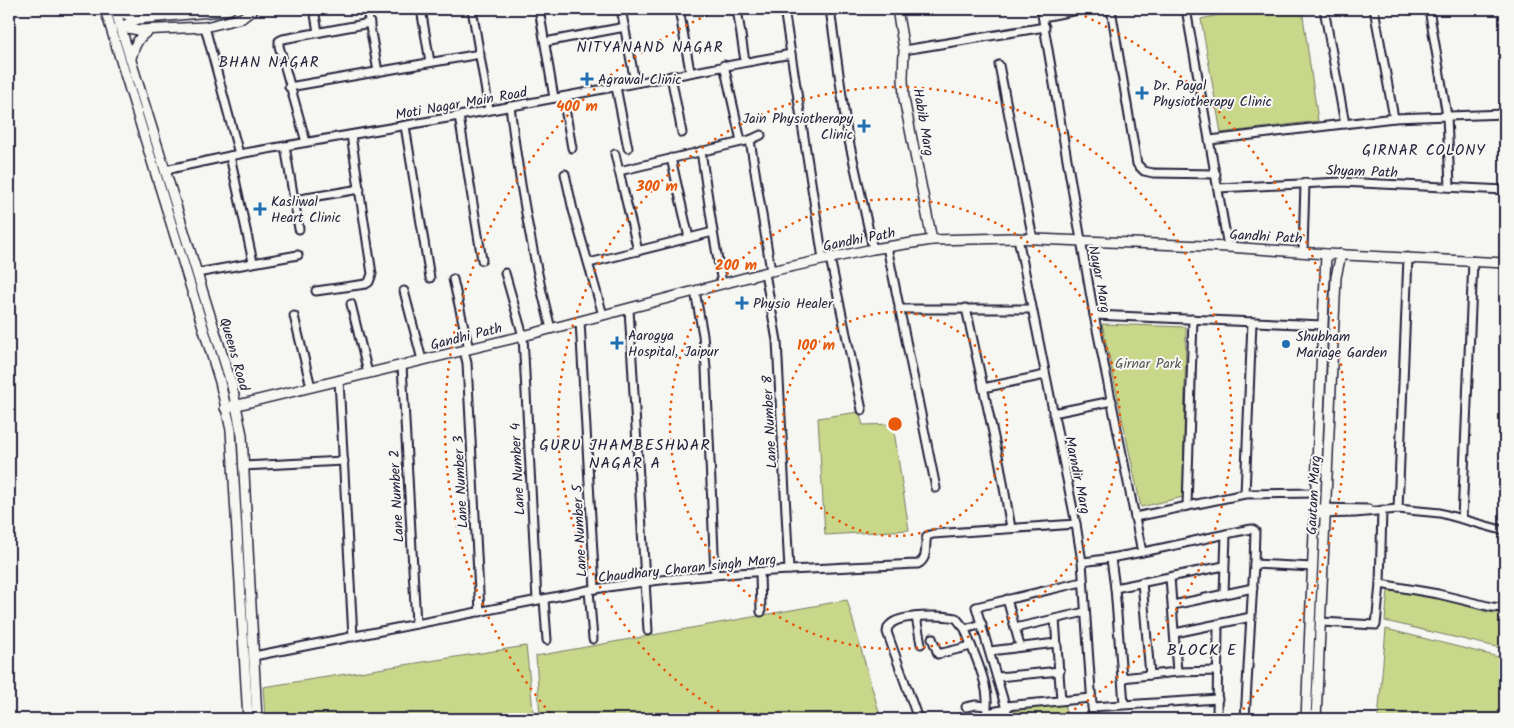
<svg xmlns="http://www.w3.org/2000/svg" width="1514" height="728" viewBox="0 0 1514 728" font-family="Kalam,sans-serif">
<rect width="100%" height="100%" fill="#f6f6f2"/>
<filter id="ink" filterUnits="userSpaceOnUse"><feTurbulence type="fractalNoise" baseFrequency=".02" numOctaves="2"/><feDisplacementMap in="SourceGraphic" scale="10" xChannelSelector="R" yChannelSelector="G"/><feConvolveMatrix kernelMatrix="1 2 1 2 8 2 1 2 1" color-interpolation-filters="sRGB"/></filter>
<g filter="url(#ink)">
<g fill="#c9d78b" stroke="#767c63">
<polygon points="1244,9 1302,9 1318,121 1221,133 1201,19"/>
<polygon points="1102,324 1186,327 1183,497 1141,507"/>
<polygon points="859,412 863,425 893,424 909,530 825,535 818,418"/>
<polygon points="1388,591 1424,594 1487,612 1505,614 1505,649 1385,621"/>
<polygon points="847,600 881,719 540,719 536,656"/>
<polygon points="1386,629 1503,658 1500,718 1505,719 1378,719"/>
<polygon points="526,646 534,719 265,719 263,687"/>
<polygon points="1064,701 1066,714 1089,714 1089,719 1015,719 1013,706"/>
</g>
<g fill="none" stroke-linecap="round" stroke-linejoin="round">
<defs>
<g id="minor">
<polyline points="314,9 318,32"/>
<polyline points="367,9 378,72"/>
<polyline points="421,9 430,62"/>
<polyline points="472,9 489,110"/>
<polyline points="539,9 554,98"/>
<polyline points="621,9 635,82"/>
<polyline points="679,9 690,71"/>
<polyline points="737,9 745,61"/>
<polyline points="784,9 823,259"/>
<polyline points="830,9 847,132 873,249"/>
<polyline points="1041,9 1094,315 1142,552"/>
<polyline points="1111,9 1137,164 1144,171 1153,173 1216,174"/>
<polyline points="1186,9 1228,247"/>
<polyline points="1324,9 1345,124"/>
<polyline points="1374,9 1394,118"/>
<polyline points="1429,9 1447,116 1450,187"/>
<polyline points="1043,17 1083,9"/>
<polyline points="205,27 239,154"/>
<polyline points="545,42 625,27"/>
<polyline points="904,50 1045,27"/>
<polyline points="724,65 741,141"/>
<polyline points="999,65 1033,239"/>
<polyline points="671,76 682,133"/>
<polyline points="289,87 480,54"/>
<polyline points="616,87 628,148"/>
<polyline points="563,97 572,148"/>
<path d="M510 106C519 182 532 255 551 329"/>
<polyline points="459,116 482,260"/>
<polyline points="405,126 430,278"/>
<polyline points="750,140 771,271"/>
<polyline points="1210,140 1394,118 1505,114"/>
<polyline points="306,142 279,46 279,41 283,39 370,23"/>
<polyline points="285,146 299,229"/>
<polyline points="701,151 713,232 722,283"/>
<polyline points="615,154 619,171 750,140 761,135"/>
<polyline points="230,156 253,262"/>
<polyline points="671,158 689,238"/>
<polyline points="165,170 239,154 459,116 791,54"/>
<polyline points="619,171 638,251"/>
<polyline points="565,174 573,210 603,315"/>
<polyline points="1218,188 1341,182 1505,190"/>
<polyline points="294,200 360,189"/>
<polyline points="1018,238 1076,524 1082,562 1093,719"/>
<polyline points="887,247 936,488"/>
<polyline points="1303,251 1305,183"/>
<polyline points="830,258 862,410"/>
<polyline points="589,263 713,232"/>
<polyline points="197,273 298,255"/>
<polyline points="505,273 523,336 537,600"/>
<polyline points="765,273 777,341 789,570"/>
<polyline points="453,279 469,349"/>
<polyline points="316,291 366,284 369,282 372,274 351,135"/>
<polyline points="404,291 422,360"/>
<polyline points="695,291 703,335 706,368 715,575"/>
<polyline points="351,304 368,373"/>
<polyline points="966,308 1000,465 1011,528"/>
<polyline points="629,309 648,631"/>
<polyline points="899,309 1031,309"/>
<polyline points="1094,315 1323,325"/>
<polyline points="294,316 311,387"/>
<polyline points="580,321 595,589"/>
<polyline points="464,351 467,363 480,612"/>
<polyline points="402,365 416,624"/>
<polyline points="339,380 353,637"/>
<polyline points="983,388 1045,375"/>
<polyline points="1053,413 1112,401"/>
<polyline points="243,466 344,461"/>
<polyline points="1245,494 1252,322"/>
<polyline points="1187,506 1193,319"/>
<polyline points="1316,508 1369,509"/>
<polyline points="1398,509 1408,257"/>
<polyline points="1316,514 1355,513 1398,509 1440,513 1505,531"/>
<polyline points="1135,517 1245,494 1317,493"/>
<polyline points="1462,519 1473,261"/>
<polyline points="1111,559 1115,588 1124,704"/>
<path d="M1082 562C1139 556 1195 539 1252 529L1255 531 1254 564 1245 719"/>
<polyline points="1254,564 1313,567"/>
<polyline points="760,572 761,612"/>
<polyline points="1170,577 1177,672"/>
<polyline points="1142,582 1150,675"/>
<polyline points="1380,584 1438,594 1492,607 1505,608"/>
<polyline points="1115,588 1224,566"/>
<polyline points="589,590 593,639"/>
<polyline points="1224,594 1226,534"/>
<polyline points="544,599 547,640"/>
<polyline points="1007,599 1020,646"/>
<polyline points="1173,605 1253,588"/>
<polyline points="916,617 921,644"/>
<polyline points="1055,619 1061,700"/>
<polyline points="1321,622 1376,625 1380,584 1382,510"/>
<path d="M982 624 965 629C974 656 994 690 985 719"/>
<polyline points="1015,628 1085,612"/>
<polyline points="1175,633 1251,617"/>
<polyline points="932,638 938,654 971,646"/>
<polyline points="990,651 1056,643"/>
<path d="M254 656 589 590C697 572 808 569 918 564 929 558 924 546 927 536L933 534 1076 524"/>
<polyline points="998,677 1060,671"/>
<polyline points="1122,678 1177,672 1218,671"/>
<polyline points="1006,706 1091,698"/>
<polyline points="966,707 976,705 986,706"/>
<polyline points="1092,707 1218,699"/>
<polyline points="987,713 1007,709"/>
<path d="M918 719 887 632C888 629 887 627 890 625 899 614 943 615 956 618L965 629"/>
<polyline points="1009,719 976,607 1082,582"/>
<polyline points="1217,719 1218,624"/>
</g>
<g id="tertiary">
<polyline points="105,9 220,382 231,430 248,719"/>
<polyline points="115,9 232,386 242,435 257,719"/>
<polyline points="897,9 904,50 903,78 904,99 932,240"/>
<polyline points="115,10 138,19"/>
<polyline points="121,27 139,30 205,27 242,18 254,9"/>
<polyline points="121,27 138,19 220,11 230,9"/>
<path d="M131 58C135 44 138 37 151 29"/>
<polyline points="225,408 523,336 771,271 873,249 932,240 1012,238 1228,247 1326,254 1505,263"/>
<polyline points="1306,719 1326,254"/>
<polyline points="1316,719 1336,277 1341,254"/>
</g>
</defs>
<use href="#minor" stroke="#22223b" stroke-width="11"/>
<use href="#tertiary" stroke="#22223b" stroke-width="12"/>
<use href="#minor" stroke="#f6f6f2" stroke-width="7"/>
<use href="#tertiary" stroke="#f6f6f2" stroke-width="9"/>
</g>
</g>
<g fill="none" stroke="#e8590c" stroke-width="2.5" stroke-dasharray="2.5 5">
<circle cx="895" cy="424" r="112"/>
<circle cx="895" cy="424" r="225"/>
<path d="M732 719A337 337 0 1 1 1058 719"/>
<path d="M555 719A450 450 0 0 1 719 10M1071 10A450 450 0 0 1 1235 719"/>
</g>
<g fill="#1f6fb2" stroke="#f6f6f2" stroke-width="2">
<path d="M584.5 71.5h5v5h5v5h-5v5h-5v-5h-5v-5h5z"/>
<path d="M1139.5 85.5h5v5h5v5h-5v5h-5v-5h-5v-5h5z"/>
<path d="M861.5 118.5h5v5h5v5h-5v5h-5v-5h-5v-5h5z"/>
<path d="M257.5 201.5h5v5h5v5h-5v5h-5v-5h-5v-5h5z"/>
<path d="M739.5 295.5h5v5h5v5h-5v5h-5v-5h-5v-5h5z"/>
<path d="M614.5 335.5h5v5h5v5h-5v5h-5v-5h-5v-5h5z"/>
<circle cx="1286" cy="344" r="5"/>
</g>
<g text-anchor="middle" stroke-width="4" stroke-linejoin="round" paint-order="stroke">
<g font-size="14" fill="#22223b" stroke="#f6f6f2" text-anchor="start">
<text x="598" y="84">Agrawal Clinic</text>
<text x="1153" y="90">Dr. Payal<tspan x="1153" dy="16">Physiotherapy Clinic</tspan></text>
<text x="853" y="123" text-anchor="end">Jain Physiotherapy<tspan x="853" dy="16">Clinic</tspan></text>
<text x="271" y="206">Kasliwal<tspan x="271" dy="16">Heart Clinic</tspan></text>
<text x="753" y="308">Physio Healer</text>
<text x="628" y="340">Aarogya<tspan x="628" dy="16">Hospital, Jaipur</tspan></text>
<text x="1296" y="341">Shubham<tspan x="1296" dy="16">Mariage Garden</tspan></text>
</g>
<g font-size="14" fill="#22223b" stroke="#f6f6f2">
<text transform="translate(461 103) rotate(-10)" y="5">Moti Nagar Main Road</text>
<text transform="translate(924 122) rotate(80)" y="5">Habib Marg</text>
<text transform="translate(1362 171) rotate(2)" y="5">Shyam Path</text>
<text transform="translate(1266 236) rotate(3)" y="5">Gandhi Path</text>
<text transform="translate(859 239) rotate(-11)" y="5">Gandhi Path</text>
<text transform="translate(1100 279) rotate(79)" y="5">Nayar Marg</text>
<text transform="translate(466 336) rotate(-14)" y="5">Gandhi Path</text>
<text transform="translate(235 354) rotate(74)" y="5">Queens Road</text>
<text transform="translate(769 422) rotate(-93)" y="5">Lane Number 8</text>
<text transform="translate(517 469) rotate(-93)" y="5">Lane Number 4</text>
<text transform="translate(1078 475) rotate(78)" y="5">Marndir Marg</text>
<text transform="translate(460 482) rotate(-93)" y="5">Lane Number 3</text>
<text transform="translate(1313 495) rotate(-87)" y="5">Gautam Marg</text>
<text transform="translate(396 496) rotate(-93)" y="5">Lane Number 2</text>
<text transform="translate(579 531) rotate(-93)" y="5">Lane Number 5</text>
<text transform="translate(687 568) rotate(-6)" y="5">Chaudhary Charan singh Marg</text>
</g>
<g font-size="14" fill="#545853" stroke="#f6f6f2">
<text x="1148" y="368">Girnar Park</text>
</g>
<g font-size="15" letter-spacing="1" fill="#22223b" stroke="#f6f6f2">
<text x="650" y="52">NITYANAND NAGAR</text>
<text x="269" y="67">BHAN NAGAR</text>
<text x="1424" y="155">GIRNAR COLONY</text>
</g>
<g font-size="16" letter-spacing="1" fill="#22223b" stroke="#f6f6f2">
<text x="625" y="450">GURU JHAMBESHWAR<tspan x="625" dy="18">NAGAR A</tspan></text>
<text x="1202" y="655">BLOCK E</text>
</g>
</g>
<circle cx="895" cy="424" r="8" fill="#e8590c" stroke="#f6f6f2" stroke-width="2.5"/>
<g font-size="15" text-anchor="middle" font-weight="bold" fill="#e8590c" stroke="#f6f6f2" stroke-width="4" stroke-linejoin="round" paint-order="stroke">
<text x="577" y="111">400 m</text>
<text x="657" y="191">300 m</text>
<text x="736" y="270">200 m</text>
<text x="816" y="350">100 m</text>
</g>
<rect width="1514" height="728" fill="none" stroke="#f6f6f2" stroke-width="30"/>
<rect x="15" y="15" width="1484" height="698" fill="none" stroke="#22223b" stroke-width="2" filter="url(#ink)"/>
</svg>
